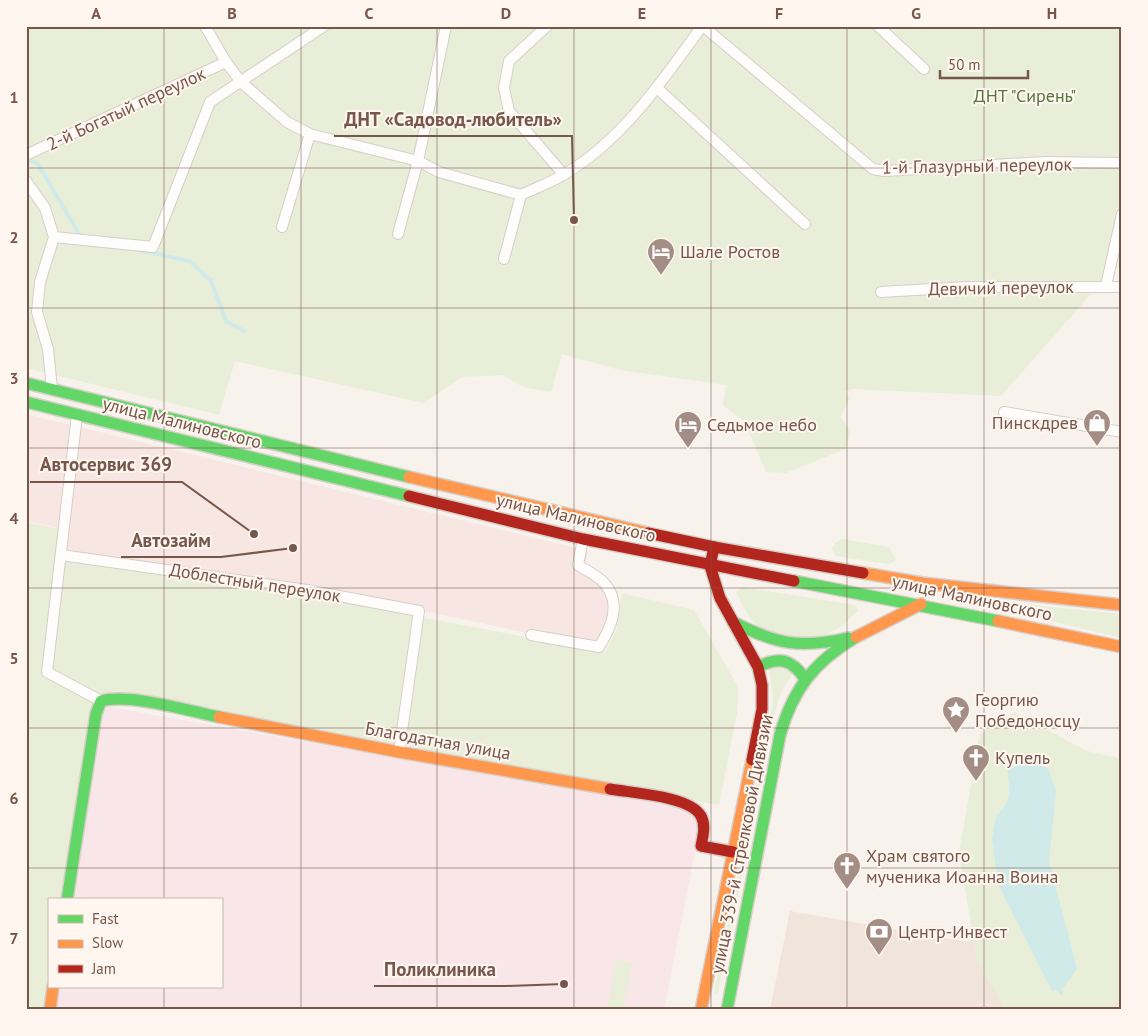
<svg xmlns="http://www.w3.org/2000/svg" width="1148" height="1036" viewBox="0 0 1148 1036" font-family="'PT Sans',sans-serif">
<rect width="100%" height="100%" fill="#f8f2ed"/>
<polygon fill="#f1e4db" points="1122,818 1122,1010 770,1010 790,911 968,942"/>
<polygon fill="#f7e6e1" points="26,414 588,551 584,574 607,593 610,611 607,625 597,645 527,633 420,610 66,552 69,530 26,521"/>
<polygon fill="#f9e6e8" points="104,706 688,809 696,820 699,831 664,1010 54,1010 58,987 221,987 221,900 72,900"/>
<g fill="#e8eed8">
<polygon points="26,26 1122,26 1122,268 1114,268 1001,396 854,389 845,391 849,399 841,417 851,431 845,449 786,473 766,472 745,422 723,405 726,385 620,370 562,354 551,392 523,387 503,375 462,377 424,403 235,361 219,415 26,368"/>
<polygon points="26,522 60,529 56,559 255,586 605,652 616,631 622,593 694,610 738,687 737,713 719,805 97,694 62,900 49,900 49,981 44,1010 26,1010"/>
<polygon points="842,539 889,547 896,559 894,562 887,564 836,556 832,549 835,543"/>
<polygon points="741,587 855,605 858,611 843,625 819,639 781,639 758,626 750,618 736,593"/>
<polygon points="980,600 1122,614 1122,638 979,604"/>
<polygon points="775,667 791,670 794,673 783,688 776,708 718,992 715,995 714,992 772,707 773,696 769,668"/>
<polygon points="1014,712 1087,751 1122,759 1122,998 1104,1010 1005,1010 977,961 959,853 980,734"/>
<polygon points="616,960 632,963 623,1010 607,1010"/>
</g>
<path fill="#cfeae8" d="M1025 762 1048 768 1056 790 1049 861 1077 969 1064 987 1052 991 998 884 992 838 996 815C1013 803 1010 789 1007 770Z"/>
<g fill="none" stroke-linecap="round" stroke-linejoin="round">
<g stroke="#cfeae8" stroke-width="4">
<polyline points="26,158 38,164 81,237"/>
<polyline points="138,250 190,261 211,281 226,321 244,331"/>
<polyline points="1059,989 1061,993"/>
</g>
<defs>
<g id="street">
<polyline points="205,26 226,62 241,82 287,122 310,134 418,161 439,172 521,195"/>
<polyline points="547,26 509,61 504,88 509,111 564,175"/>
<polyline points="703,26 873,169 884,171 1046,162 1122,163"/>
<polyline points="878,26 924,69"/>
<polyline points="657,88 805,224"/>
<polyline points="26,155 226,62"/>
<polyline points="26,181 45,208 54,237 40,282 37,312 48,349 52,389"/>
<polyline points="282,227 310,134"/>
<polyline points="398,234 418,161 446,26"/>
<polyline points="54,237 153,247 210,102 324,26"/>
<path d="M504 259 521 195C535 188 550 183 563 175 622 141 663 80 702 26"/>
<polyline points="1106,286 1122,214"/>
<polyline points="881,292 967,287 1122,287"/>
<polyline points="1004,412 1122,432"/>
<polyline points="77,415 47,672 101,701"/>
<polyline points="61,555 307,590 419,611 399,752"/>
<path d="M531 635 599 647C611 628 622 604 605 584 599 576 587 571 578 565L583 539"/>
</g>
<g id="fast">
<polyline points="26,383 409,477"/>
<polyline points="26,402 409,496"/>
<polyline points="794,581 998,621"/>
<path d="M733 622C776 644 800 649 848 638"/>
<path d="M758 667C779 656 792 659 805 679"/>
<path d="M67 900 96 714 101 701C129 693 189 711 219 717"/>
<path d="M727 1010 780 735C793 689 814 662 856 637"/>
</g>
<g id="slow">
<polyline points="409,477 648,533"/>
<polyline points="863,573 922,583 1122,605"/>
<polyline points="998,621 1122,647"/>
<polyline points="856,637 921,604"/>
<polyline points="219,717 399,752 610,789"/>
<polyline points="50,1010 53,987"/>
<polyline points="701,1010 752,760"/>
</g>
<g id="jam">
<polyline points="409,496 583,539 794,581"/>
<polyline points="648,533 714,547 863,573"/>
<polyline points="714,547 710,566 720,598 758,667 762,685 762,709 752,760"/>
<path d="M610 789C632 793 690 796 701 816 706 825 703 836 701 846L733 852"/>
</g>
</defs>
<use href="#street" stroke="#d7ceca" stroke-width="12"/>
<use href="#fast" stroke="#d8cec9" stroke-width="14"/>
<use href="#slow" stroke="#d8cec9" stroke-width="14"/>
<use href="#jam" stroke="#d8cec9" stroke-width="14"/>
<use href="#street" stroke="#fefdfc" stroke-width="10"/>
<use href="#fast" stroke="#63d668" stroke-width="11"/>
<use href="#slow" stroke="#ff974d" stroke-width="11"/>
<use href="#jam" stroke="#b3261e" stroke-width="11"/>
</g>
<path fill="none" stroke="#77564c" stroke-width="1" stroke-opacity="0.55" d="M164 26V900M301 26V1010M437 26V1010M574 26V1010M711 26V1010M847 26V1010M984 26V1010M26 168H1122M26 308H1122M26 448H1122M26 588H1122M26 728H1122M26 868H1122M164 987V1010"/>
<defs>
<symbol id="hotel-pin" viewBox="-11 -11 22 30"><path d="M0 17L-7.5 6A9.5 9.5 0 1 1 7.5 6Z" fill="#a48d84" stroke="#fff7ef"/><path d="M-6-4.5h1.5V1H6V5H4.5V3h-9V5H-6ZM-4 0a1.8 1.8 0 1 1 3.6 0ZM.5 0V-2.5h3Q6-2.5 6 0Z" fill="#fff"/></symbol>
<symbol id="shop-pin" viewBox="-11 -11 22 30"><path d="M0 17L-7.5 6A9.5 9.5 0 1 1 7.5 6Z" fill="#a48d84" stroke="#fff7ef"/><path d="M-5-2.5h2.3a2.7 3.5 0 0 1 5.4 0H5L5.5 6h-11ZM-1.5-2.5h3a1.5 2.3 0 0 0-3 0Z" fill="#fff"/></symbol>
<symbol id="sight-pin" viewBox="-11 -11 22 30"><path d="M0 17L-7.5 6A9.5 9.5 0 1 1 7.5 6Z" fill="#a48d84" stroke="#fff7ef"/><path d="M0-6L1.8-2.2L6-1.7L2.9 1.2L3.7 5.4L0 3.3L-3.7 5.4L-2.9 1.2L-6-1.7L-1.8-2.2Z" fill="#fff"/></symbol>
<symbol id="church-pin" viewBox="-11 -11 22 30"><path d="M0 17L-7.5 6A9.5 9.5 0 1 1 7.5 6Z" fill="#a48d84" stroke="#fff7ef"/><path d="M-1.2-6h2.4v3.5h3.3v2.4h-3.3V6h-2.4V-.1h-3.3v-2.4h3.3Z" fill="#fff"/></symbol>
<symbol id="bank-pin" viewBox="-11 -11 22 30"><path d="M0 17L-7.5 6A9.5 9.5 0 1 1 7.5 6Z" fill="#a48d84" stroke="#fff7ef"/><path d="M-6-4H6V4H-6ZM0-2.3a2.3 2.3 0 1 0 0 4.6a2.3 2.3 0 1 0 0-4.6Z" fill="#fff"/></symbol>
</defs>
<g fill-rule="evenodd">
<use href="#hotel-pin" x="645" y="236" width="32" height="43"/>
<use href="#shop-pin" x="1081" y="407" width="32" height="43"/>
<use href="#hotel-pin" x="672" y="409" width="32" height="43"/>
<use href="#sight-pin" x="940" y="694" width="32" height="43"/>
<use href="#church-pin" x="960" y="742" width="32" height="43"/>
<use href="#church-pin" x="831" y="850" width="32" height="43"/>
<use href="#bank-pin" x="863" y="916" width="32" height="43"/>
</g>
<g text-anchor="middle" stroke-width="4" stroke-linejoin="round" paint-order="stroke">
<g font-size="18" fill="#587641" stroke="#fff7ef">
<text x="1025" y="102">ДНТ "Сирень"</text>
</g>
<g font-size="18" fill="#77564c" stroke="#fff7ef">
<text transform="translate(126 109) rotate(-25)" y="6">2-й Богатый переулок</text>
<text transform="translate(977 166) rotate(-1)" y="6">1-й Глазурный переулок</text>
<text transform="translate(1001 288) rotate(-1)" y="6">Девичий переулок</text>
<text transform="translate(182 423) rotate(14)" y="6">улица Малиновского</text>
<text transform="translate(576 518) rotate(13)" y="6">улица Малиновского</text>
<text transform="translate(255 583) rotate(9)" y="6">Доблестный переулок</text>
<text transform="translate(972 598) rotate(12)" y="6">улица Малиновского</text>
<text transform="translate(438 741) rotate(10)" y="6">Благодатная улица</text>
<text transform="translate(742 844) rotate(-79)" y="6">улица 339-й Стрелковой Дивизии</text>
</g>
<g font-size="18" fill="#77564c" stroke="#fff7ef" text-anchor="start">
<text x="680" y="258">Шале Ростов</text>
<text x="1078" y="429" text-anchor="end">Пинскдрев</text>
<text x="707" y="431">Седьмое небо</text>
<text x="975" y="706">Георгию<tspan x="975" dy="21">Победоносцу</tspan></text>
<text x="995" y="764">Купель</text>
<text x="866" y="862">Храм святого<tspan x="866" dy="21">мученика Иоанна Воина</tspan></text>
<text x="898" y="938">Центр-Инвест</text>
</g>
</g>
<path fill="none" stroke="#77564c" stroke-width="2" d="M574 220L572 136H334M254 534L182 482H30M293 548L221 557H121M564 984L506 986H374"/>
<g fill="#77564c" stroke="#fff7ef" stroke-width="2">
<circle cx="574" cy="220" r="5"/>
<circle cx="254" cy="534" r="5"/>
<circle cx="293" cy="548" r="5"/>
<circle cx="564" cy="984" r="5"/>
</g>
<g font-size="19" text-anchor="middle" font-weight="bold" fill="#77564c" stroke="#fff7ef" stroke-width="4" stroke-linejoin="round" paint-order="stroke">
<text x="453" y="126">ДНТ «Садовод-любитель»</text>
<text x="106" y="471">Автосервис 369</text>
<text x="171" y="547">Автозайм</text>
<text x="440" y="976">Поликлиника</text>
</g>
<rect width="1148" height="1036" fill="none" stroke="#fff7ef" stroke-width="55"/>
<rect x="48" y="898" width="175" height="90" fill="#fff7ef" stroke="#c9b7ae"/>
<rect x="58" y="915" width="25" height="8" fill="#63d668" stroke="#c9b7ae"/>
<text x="92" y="924" font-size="15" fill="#77564c">Fast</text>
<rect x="58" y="940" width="25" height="8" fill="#ff974d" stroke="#c9b7ae"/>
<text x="92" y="948" font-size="15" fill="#77564c">Slow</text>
<rect x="58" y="965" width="25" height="8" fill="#b3261e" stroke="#c9b7ae"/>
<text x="92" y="974" font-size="15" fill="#77564c">Jam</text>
<path d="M940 70v8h88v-8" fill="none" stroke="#77564c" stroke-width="2.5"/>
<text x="948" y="70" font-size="15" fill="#77564c" stroke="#fff7ef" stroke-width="4" paint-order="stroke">50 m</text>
<rect x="28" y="28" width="1092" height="980" fill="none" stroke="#77564c" stroke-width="2"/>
<g font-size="16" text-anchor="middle" font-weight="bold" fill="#77564c">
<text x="96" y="19">A</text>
<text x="232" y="19">B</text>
<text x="369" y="19">C</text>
<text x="506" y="19">D</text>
<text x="642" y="19">E</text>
<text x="779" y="19">F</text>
<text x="916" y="19">G</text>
<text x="1052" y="19">H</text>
<text x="14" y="103">1</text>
<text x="14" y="243">2</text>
<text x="14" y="384">3</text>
<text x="14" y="524">4</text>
<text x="14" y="664">5</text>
<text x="14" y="804">6</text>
<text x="14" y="944">7</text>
</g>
</svg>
